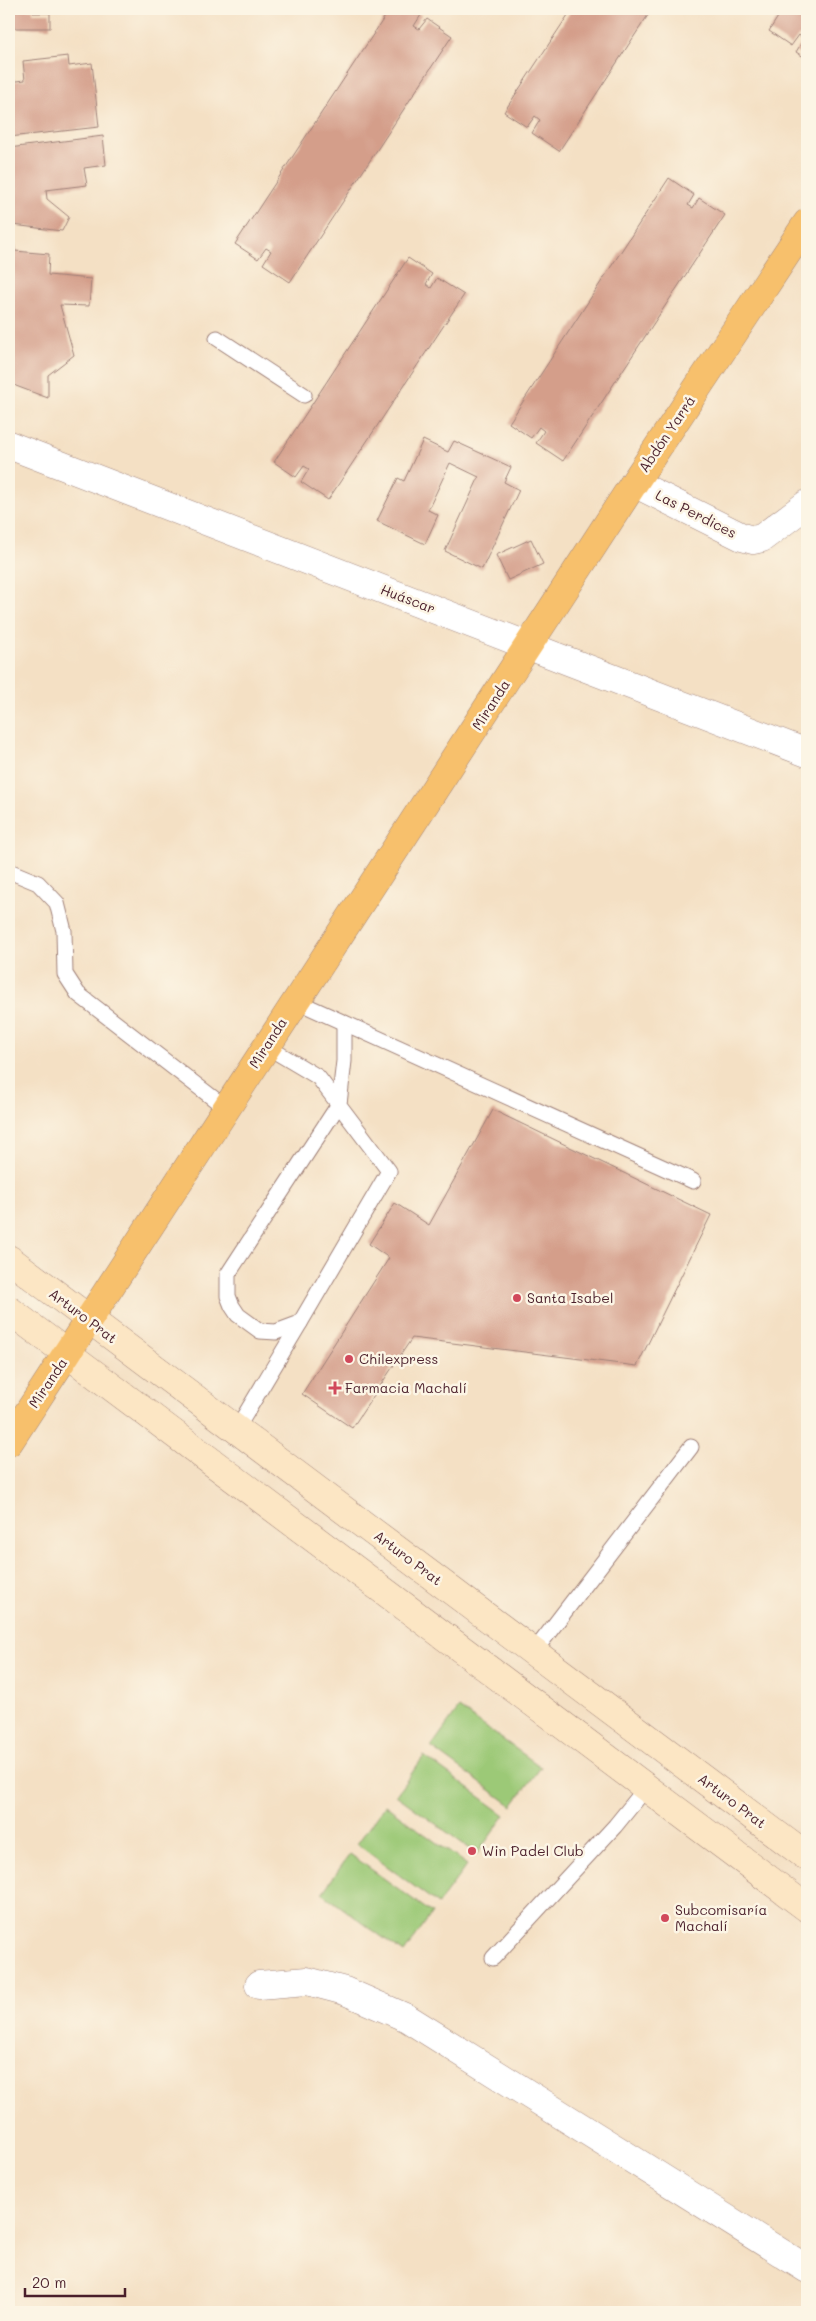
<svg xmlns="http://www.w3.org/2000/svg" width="816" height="2321" viewBox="0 0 816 2321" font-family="Mali,sans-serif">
<rect width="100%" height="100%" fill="#fcf5e5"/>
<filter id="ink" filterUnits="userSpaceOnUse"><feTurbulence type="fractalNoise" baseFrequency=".02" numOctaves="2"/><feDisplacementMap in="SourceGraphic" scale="10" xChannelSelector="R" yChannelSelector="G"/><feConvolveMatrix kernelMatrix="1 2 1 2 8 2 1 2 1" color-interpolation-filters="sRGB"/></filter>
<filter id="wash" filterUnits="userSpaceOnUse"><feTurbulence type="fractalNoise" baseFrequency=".0096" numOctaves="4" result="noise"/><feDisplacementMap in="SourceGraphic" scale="20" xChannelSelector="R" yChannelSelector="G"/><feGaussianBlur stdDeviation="1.12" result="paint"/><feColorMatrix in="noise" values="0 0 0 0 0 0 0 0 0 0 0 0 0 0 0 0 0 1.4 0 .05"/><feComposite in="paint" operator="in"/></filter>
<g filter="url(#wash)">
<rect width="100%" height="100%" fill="#f4e0c4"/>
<g fill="#9cc977" stroke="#737451">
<polygon points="459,1708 541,1767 512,1806 431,1747"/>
<polygon points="424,1756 505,1815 477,1854 396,1795"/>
<polygon points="385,1805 467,1865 438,1904 357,1844"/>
<polygon points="350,1854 432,1913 404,1953 322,1893"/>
</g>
<g id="blocks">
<g fill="#d49e8a">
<polygon points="9,9 33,9 33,13 50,13 50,28 9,28"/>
<polygon points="390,9 411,9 421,15 414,26 419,29 427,19 452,36 290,282 263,264 271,251 266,248 258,259 235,244"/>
<polygon points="572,9 652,9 559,151 532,133 540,120 535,116 527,127 504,112"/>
<polygon points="783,9 807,9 807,59 796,52 804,39 799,35 791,46 769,31"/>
<polygon points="68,56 69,66 92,63 99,127 9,137 9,82 25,80 23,61"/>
<polygon points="103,136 106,165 84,168 87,185 46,190 47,199 69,217 62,231 13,225 9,192 9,148"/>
<polygon points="669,178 694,195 688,205 693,208 699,198 725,215 563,461 536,443 544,431 539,427 531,438 509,423"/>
<polygon points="9,225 13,225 15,251 49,254 48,275 91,279 89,306 60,305 74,355 48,375 48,398 16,386 9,379"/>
<polygon points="408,258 432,274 426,284 431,288 437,278 464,295 328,500 301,482 309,469 304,466 296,477 274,462"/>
<polygon points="423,440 448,452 454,441 511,467 504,482 519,490 482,569 445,551 479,477 450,463 428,510 438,515 425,544 377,521 398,478 404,481"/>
<polygon points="531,539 543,564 508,580 496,555"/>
<polygon points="493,1110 711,1215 637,1366 412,1338 352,1428 302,1394 389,1258 369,1244 395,1203 429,1225"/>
</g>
</g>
</g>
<g filter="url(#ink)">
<use href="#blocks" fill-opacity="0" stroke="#9f8078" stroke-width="1"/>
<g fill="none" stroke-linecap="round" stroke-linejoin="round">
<defs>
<g id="service">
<polyline points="217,338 304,395"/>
<polyline points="9,871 38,883 57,903 64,931 65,974 78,994 226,1108"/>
<polyline points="296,1001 693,1181"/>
<polyline points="266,1046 318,1077 389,1171 300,1323 276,1332 260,1331 238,1315 232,1306 228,1296 228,1274 339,1104 344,1061 344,1023"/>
<polyline points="236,1430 300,1323"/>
<polyline points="533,1653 691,1447"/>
<polyline points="493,1958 615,1826 646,1788"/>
</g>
<g id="minor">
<polyline points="634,483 742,537 753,540 762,538 807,504"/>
<polyline points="529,646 807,753"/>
<polyline points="259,1985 307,1981 345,1991 407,2018 807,2269"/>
</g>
<polyline id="tertiary" points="9,445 529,646"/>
<g id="secondary">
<polyline points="9,1259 807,1857"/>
<polyline points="9,1310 807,1908"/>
</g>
<polyline id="primary" points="9,1442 634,483 807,223"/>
</defs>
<use href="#service" stroke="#9f8078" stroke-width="17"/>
<use href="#minor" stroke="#9f8078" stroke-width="29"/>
<use href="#tertiary" stroke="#9f8078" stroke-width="29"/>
<use href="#secondary" stroke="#9f8078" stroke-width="29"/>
<use href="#primary" stroke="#9f8078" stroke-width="29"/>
<use href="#service" stroke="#fff" stroke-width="15"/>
<use href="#minor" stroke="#fff" stroke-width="28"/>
<use href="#tertiary" stroke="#fff" stroke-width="28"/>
<use href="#secondary" stroke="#fce6c4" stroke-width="28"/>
<use href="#primary" stroke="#f7c06c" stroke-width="28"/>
</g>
</g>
<g fill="#d1495b" stroke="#fcf5e5" stroke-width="2">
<circle cx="517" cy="1298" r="5"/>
<circle cx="349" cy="1359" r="5"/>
<path d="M332.5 1380.5h5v5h5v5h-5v5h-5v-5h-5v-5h5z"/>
<circle cx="472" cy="1851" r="5"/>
<circle cx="665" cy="1918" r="5"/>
</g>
<g text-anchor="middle" stroke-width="5" stroke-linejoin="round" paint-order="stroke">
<g font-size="14" fill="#4a1f2b" stroke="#fcf5e5">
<text transform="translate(667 434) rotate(-56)" y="5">Abdón Yarrá</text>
<text transform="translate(696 514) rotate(27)" y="5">Las Perdices</text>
<text transform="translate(408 599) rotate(21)" y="5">Huáscar</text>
<text transform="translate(491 705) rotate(-57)" y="5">Miranda</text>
<text transform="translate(268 1043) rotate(-57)" y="5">Miranda</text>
<text transform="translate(83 1316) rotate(37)" y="5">Arturo Prat</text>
<text transform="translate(48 1383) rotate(-56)" y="5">Miranda</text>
<text transform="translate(408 1558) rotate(37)" y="5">Arturo Prat</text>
<text transform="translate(732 1801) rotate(37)" y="5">Arturo Prat</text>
</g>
<g font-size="14" fill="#4a1f2b" stroke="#fcf5e5" text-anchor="start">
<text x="527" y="1303">Santa Isabel</text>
<text x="359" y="1364">Chilexpress</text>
<text x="345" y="1393">Farmacia Machalí</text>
<text x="482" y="1856">Win Padel Club</text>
<text x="675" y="1915">Subcomisaría<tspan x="675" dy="16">Machalí</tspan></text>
</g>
</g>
<rect width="816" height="2321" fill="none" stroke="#fcf5e5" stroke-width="30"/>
<path d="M25 2288v8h100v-8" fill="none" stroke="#4a1f2b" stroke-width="2.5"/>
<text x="32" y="2288" font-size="15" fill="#4a1f2b" stroke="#fcf5e5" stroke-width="4" paint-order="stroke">20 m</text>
</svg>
